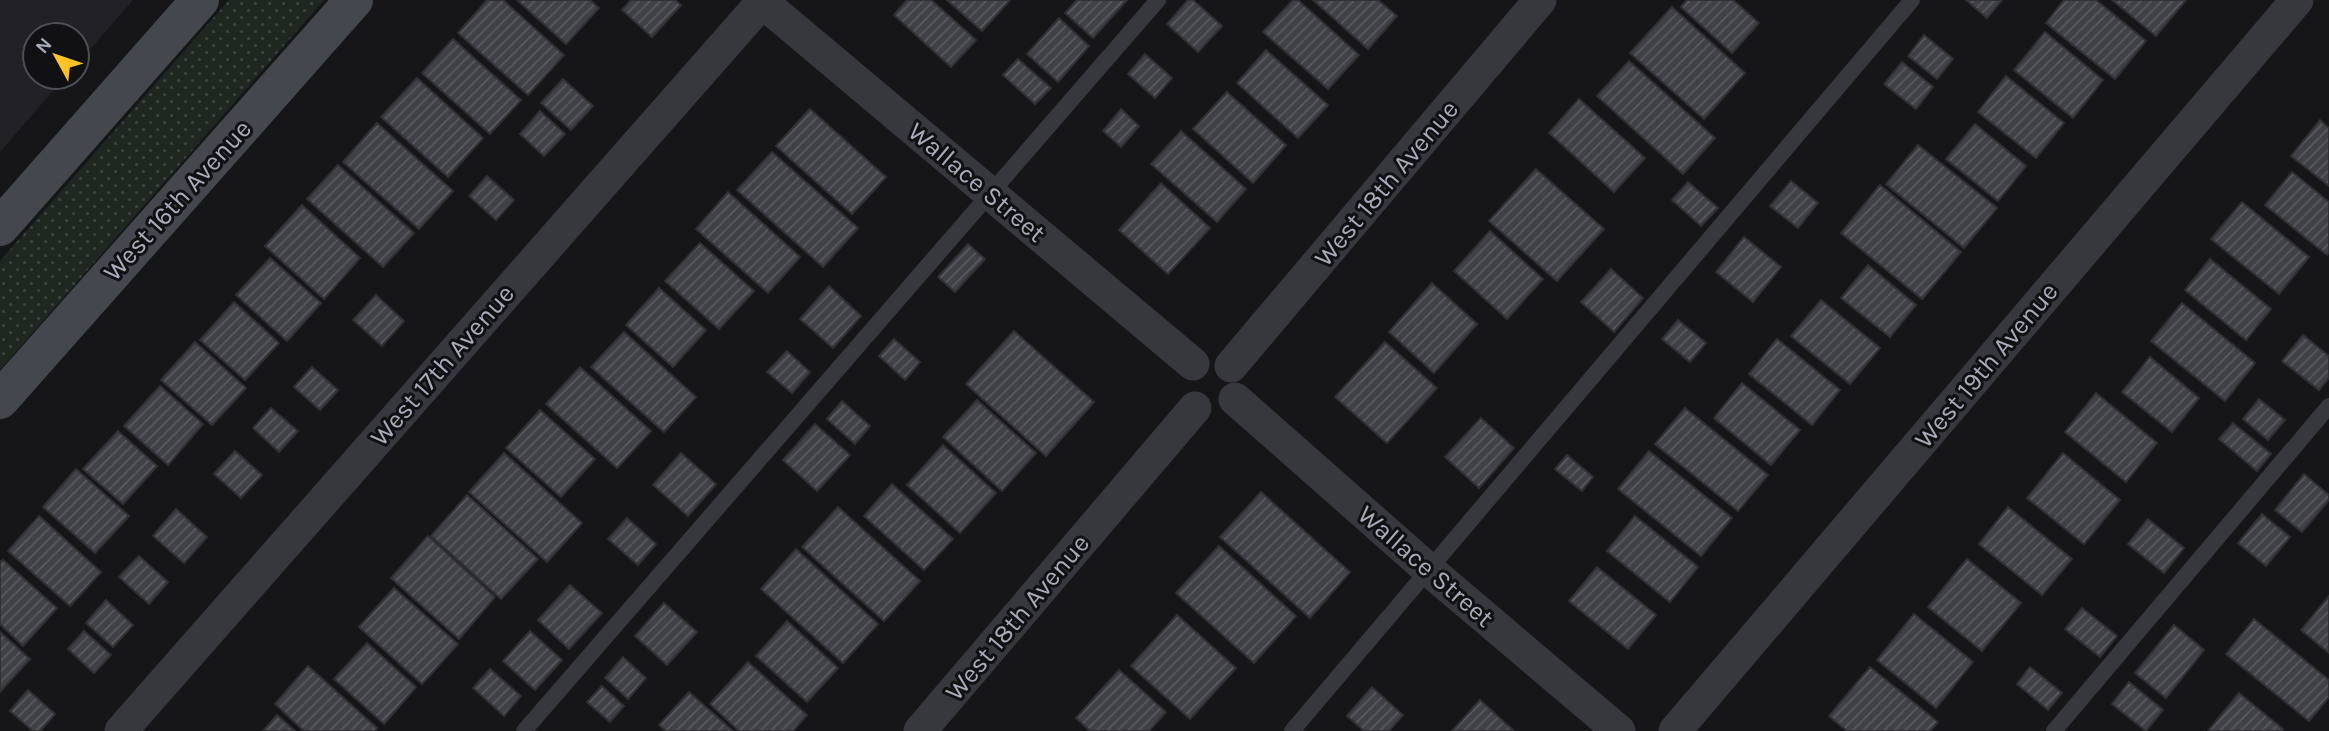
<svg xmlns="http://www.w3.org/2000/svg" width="2329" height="731" viewBox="0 0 2329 731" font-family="Karla,sans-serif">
<defs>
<pattern id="grass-dots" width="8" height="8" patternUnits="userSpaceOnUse" patternTransform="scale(1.75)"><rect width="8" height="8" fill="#1e2720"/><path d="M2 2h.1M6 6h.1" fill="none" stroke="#3c443e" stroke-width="1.8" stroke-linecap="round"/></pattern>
<pattern id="building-hatch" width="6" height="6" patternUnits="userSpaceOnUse" patternTransform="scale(1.75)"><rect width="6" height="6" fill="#404146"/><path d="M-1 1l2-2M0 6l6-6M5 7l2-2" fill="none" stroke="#595a5f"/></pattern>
</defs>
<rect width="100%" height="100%" fill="#161619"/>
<polygon fill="#222226" points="0,0 133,0 77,64 77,35 35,35 35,77 65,77 0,152"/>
<polygon fill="url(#grass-dots)" points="229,0 324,0 0,370 0,261"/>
<g fill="url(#building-hatch)" stroke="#303035" stroke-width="2">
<polygon points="487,0 503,0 564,55 528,95 458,33"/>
<polygon points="517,0 590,0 599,8 566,44"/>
<polygon points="631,0 675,0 681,5 652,37 622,10"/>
<polygon points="907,0 931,0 976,40 951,67 894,15"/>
<polygon points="947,0 1010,0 982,31"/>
<polygon points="1077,0 1127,0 1093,38 1065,13"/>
<polygon points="1188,0 1193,0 1222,26 1198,52 1167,24"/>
<polygon points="1293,0 1298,0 1359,55 1328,89 1263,32"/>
<polygon points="1313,0 1378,0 1397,16 1368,49"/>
<polygon points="1687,0 1733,0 1759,23 1732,53 1681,7"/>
<polygon points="1966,0 2002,0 1987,18"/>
<polygon points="2064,0 2096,0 2146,41 2115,79 2046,23"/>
<polygon points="2112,0 2186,0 2156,36"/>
<polygon points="1672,7 1745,73 1704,119 1630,53"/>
<polygon points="1059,18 1089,46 1058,82 1027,54"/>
<polygon points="2045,32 2103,80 2073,118 2014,70"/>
<polygon points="1924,35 1953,59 1937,79 1908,56"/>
<polygon points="453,39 521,100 490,134 422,73"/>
<polygon points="1266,50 1328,105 1298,138 1237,83"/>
<polygon points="1145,54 1172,78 1155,98 1128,74"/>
<polygon points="1018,59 1051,88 1035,104 1003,75"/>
<polygon points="1629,61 1715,138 1683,174 1597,96"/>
<polygon points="1902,62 1933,87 1916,109 1884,84"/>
<polygon points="2006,76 2064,123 2036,158 1978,112"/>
<polygon points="417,78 483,138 448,177 381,117"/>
<polygon points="563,79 593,106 571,130 541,103"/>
<polygon points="1227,92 1286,145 1253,183 1193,129"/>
<polygon points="1579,99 1645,158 1614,192 1549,133"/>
<polygon points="810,109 886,177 852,214 776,146"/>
<polygon points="1121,109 1139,126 1121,147 1103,131"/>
<polygon points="540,111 565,134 544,156 520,134"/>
<polygon points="2320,120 2329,128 2329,186 2291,156"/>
<polygon points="377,123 453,191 419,229 343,162"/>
<polygon points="1975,124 2026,166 1998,201 1946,159"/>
<polygon points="1181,131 1246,189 1217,222 1151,164"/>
<polygon points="1918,145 1997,208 1964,248 1886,184"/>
<polygon points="772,152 858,228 823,267 737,190"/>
<polygon points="338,165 414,233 383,267 307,199"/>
<polygon points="1536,169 1604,229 1557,281 1489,221"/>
<polygon points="2292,172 2329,202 2329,252 2327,255 2265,205"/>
<polygon points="487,176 514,200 496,220 469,196"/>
<polygon points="1791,181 1818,203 1798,228 1770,206"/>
<polygon points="1688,182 1718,208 1701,226 1672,200"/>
<polygon points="1161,183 1210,228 1168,274 1119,230"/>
<polygon points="1880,185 1961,252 1922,299 1841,233"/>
<polygon points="728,192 800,257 768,293 696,229"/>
<polygon points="2242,202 2309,257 2279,294 2211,239"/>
<polygon points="302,205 360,258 324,299 265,246"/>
<polygon points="1490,231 1543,279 1507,319 1454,271"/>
<polygon points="1744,237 1781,267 1753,302 1716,272"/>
<polygon points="700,243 754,291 719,329 665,281"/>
<polygon points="968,244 985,259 955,292 938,277"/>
<polygon points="270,258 321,303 287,341 236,295"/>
<polygon points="2210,259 2271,309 2246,340 2185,290"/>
<polygon points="1868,265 1916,305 1890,337 1841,298"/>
<polygon points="1611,269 1643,298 1614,332 1581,302"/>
<polygon points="1432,283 1477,324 1434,373 1389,332"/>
<polygon points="829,286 861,316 833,348 800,319"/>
<polygon points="659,288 706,330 673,367 626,325"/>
<polygon points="376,295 404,321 382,346 353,320"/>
<polygon points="1821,300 1880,348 1850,384 1791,336"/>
<polygon points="234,302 279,343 245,380 200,340"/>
<polygon points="2182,303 2255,363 2225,401 2151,341"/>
<polygon points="1678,320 1706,343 1690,362 1662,339"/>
<polygon points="1014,331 1094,402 1046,456 966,384"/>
<polygon points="624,332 696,397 664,432 591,367"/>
<polygon points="2303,335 2329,356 2329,378 2319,390 2282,361"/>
<polygon points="894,339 920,362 905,380 879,356"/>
<polygon points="1777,339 1840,390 1812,425 1749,374"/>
<polygon points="195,342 246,388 212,425 161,380"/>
<polygon points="1385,342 1437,388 1387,443 1335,397"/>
<polygon points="787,351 810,372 792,393 767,372"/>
<polygon points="2150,357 2199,398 2172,432 2122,392"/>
<polygon points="312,367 338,390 320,410 294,387"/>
<polygon points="580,367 651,431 617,468 546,404"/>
<polygon points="1742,383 1800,430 1771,465 1714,418"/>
<polygon points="160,386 203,424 168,465 124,426"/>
<polygon points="2096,393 2157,443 2126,482 2065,432"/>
<polygon points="2259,399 2285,420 2268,440 2243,419"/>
<polygon points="977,400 1036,453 1002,491 943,437"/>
<polygon points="842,401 870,426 855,444 827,419"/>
<polygon points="271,408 298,431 279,452 253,428"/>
<polygon points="1685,408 1768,475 1738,511 1655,444"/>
<polygon points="540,410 595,459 561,497 506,448"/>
<polygon points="1481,418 1514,448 1479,488 1445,457"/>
<polygon points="2233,423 2271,454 2257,471 2219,439"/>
<polygon points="815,424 850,455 817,491 783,460"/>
<polygon points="118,431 157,466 123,504 83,469"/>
<polygon points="943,445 996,493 960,533 907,485"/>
<polygon points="235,451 262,475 241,498 214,474"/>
<polygon points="1649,451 1732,518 1701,556 1618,489"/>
<polygon points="504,453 582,523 547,562 469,492"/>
<polygon points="681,453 716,484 688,516 653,485"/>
<polygon points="2063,453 2120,500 2084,544 2027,498"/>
<polygon points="1567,455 1593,477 1582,491 1555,469"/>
<polygon points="76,469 129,516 95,553 43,507"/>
<polygon points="2304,474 2329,495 2329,500 2302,532 2275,510"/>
<polygon points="892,484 953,539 924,570 864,516"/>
<polygon points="1261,492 1350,572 1310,618 1220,537"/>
<polygon points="467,495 538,559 501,599 431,536"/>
<polygon points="838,507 920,581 884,621 802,547"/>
<polygon points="2008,507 2072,559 2042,595 1979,544"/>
<polygon points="176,509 207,537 184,563 153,536"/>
<polygon points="2262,514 2290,537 2266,566 2238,543"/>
<polygon points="39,516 101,572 70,606 8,551"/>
<polygon points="1635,516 1698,567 1670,602 1607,551"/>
<polygon points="627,518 656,544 638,565 608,539"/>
<polygon points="2148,519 2184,548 2164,573 2128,544"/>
<polygon points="428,536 495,597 459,639 391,578"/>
<polygon points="1219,546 1296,616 1254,663 1176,593"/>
<polygon points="796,549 878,624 843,663 761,589"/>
<polygon points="139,556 168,582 149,604 119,577"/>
<polygon points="1967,559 2021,603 1982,651 1928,607"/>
<polygon points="3,560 57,608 23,646 0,624 0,562"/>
<polygon points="1597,567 1656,615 1628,649 1569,601"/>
<polygon points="570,585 602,613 569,649 538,620"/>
<polygon points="394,588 458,644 422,684 359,627"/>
<polygon points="2329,596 2329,653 2301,630"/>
<polygon points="106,600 133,625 113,647 86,623"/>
<polygon points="664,603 697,632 667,665 635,636"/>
<polygon points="2082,608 2117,636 2100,657 2065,629"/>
<polygon points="1914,614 1973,662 1936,708 1877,660"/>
<polygon points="1177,615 1236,668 1190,719 1131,666"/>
<polygon points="2254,619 2329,680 2329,697 2309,721 2226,654"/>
<polygon points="787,621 838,668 807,702 756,656"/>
<polygon points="2174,625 2204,650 2166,698 2135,673"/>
<polygon points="84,631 111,655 94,673 68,649"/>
<polygon points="530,631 562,660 535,690 503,661"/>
<polygon points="0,632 30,659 0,692"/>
<polygon points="367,643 416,687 384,724 334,679"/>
<polygon points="623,657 646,678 628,699 605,678"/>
<polygon points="748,662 807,715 793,731 739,731 710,704"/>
<polygon points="308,666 377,728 375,731 304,731 275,704"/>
<polygon points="1870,667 1938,722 1930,731 1847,731 1829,716"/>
<polygon points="2030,667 2062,693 2048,710 2017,684"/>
<polygon points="490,669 521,696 504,716 473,688"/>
<polygon points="1119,670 1166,712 1149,731 1090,731 1076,718"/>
<polygon points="2129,682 2163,710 2146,731 2112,704"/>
<polygon points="602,686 624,706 610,722 587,702"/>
<polygon points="1372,687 1403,715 1389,731 1364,731 1347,716"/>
<polygon points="28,690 55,714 40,731 33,731 10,711"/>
<polygon points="689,692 733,731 666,731 659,725"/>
<polygon points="2239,693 2283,729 2282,731 2208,731"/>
<polygon points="1480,700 1514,731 1452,731"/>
<polygon points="277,715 295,731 263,731"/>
</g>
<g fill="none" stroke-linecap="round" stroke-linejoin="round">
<g stroke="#37383e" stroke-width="16">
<polyline points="524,731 1158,0"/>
<polyline points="1292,731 1912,0"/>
<polyline points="2054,731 2329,406"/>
</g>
<g stroke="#37383e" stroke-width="33">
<polyline points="760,0 1193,364"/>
<polyline points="1231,366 1540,0"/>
<polyline points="1235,399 1429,570 1619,731"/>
<polyline points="121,731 764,0"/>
<polyline points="920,731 1195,408"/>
<polyline points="1675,731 2297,0"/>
</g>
<g stroke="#45474e" stroke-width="38">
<polyline points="0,227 200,0"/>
<polyline points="0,400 354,0"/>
</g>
</g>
<g text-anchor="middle" stroke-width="6" stroke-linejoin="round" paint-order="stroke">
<g font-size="26" fill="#a7acba" stroke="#111114">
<text transform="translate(977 182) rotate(40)" y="9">Wallace Street</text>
<text transform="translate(1386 183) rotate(-50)" y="9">West 18th Avenue</text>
<text transform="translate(177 200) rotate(-48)" y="9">West 16th Avenue</text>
<text transform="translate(442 365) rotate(-49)" y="9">West 17th Avenue</text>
<text transform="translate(1986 365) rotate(-50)" y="9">West 19th Avenue</text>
<text transform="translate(1426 566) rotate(41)" y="9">Wallace Street</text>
<text transform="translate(1017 617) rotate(-50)" y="9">West 18th Avenue</text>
</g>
</g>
<g transform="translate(56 56) rotate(310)"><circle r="33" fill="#111114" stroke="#4d4f56" stroke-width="2"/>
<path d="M0-5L12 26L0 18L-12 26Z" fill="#ffc328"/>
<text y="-10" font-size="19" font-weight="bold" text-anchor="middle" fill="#a7acba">N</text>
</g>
</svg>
